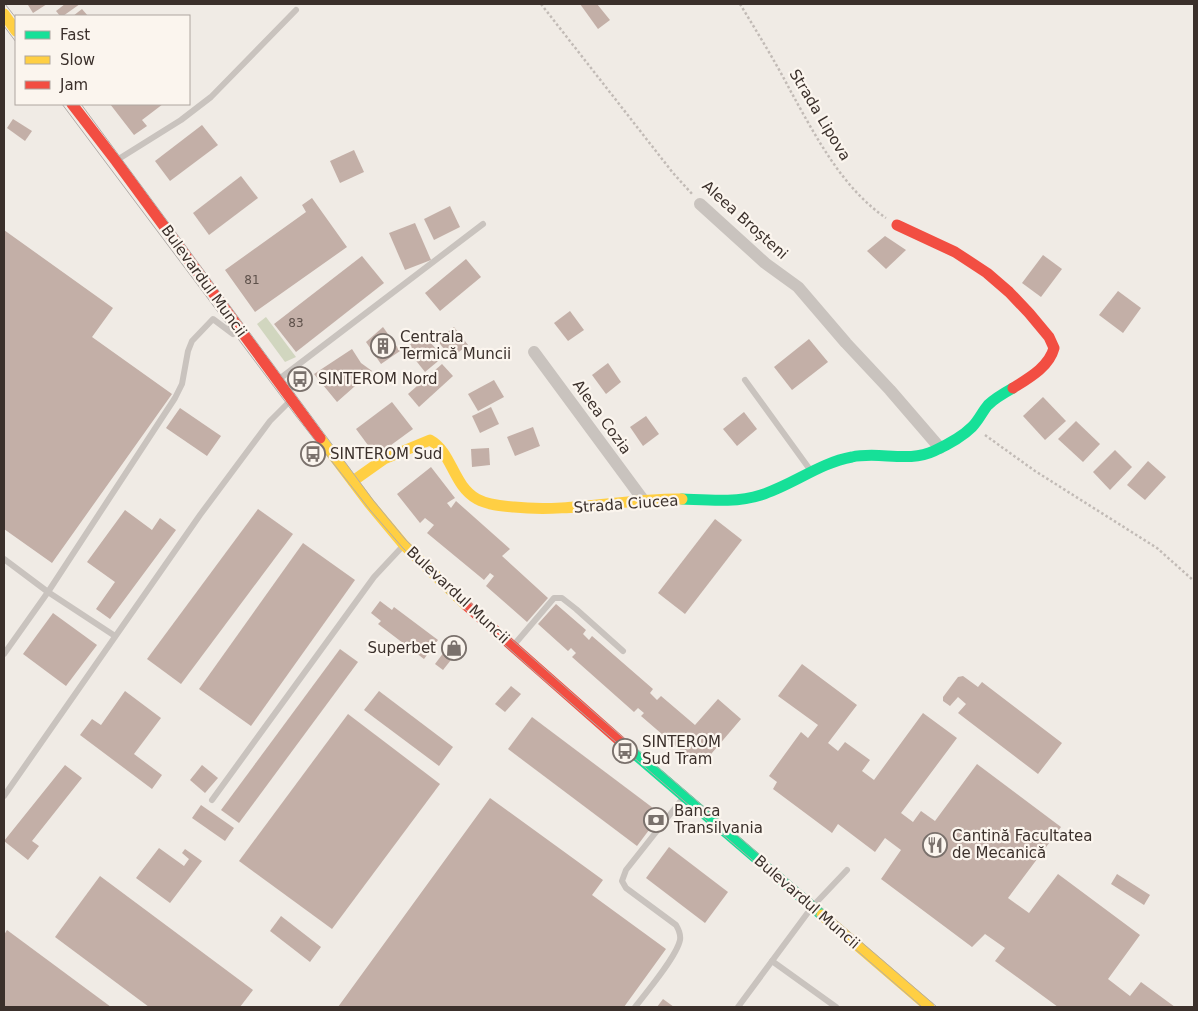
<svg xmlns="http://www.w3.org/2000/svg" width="1198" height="1011" viewBox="0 0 1198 1011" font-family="'DejaVu Sans',sans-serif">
<rect width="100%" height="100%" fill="#f0ebe5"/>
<polygon fill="#d1d6bf" points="266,317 296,357 285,362 257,324"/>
<g fill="#c3afa7">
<polygon points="30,4 47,4 33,13 28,5"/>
<polygon points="65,4 80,4 63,16 60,16 56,11"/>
<polygon points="580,4 597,4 610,20 598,29"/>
<polygon points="82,9 88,16 73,16"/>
<polygon points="110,104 163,104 142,120 147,126 134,135"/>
<polygon points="13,119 32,131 25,141 7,128"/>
<polygon points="202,125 218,145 170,181 155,161"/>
<polygon points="354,150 364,172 340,183 330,161"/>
<polygon points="241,176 258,198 209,235 193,213"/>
<polygon points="312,198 347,247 255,312 225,270 306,212 302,205"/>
<polygon points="450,206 460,227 434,240 424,219"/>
<polygon points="415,223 431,260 405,270 389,233"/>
<polygon points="4,230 113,308 92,337 172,394 52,563 4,529"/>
<polygon points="885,236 906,250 886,269 867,251"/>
<polygon points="1043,255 1062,269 1041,297 1022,283"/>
<polygon points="362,256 384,283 296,352 274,324"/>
<polygon points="466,259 481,277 440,311 425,293"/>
<polygon points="1118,291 1141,308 1123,333 1099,315"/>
<polygon points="570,311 584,330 568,341 554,323"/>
<polygon points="383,327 400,351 381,364 366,342"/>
<polygon points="454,327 468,345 451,358 437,340"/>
<polygon points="423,334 443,357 425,372 406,348"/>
<polygon points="809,339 828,362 792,390 774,367"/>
<polygon points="352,349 361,363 372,371 337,402 314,374"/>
<polygon points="608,363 621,382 606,394 592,375"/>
<polygon points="442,364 453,376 419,407 408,394"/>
<polygon points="494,380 504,397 478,411 468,394"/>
<polygon points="1043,397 1066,421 1045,440 1023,416"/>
<polygon points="392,402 413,429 376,456 356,429"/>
<polygon points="491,407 499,424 480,433 472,416"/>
<polygon points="180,408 221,436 207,456 166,428"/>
<polygon points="744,412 757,429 737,446 723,429"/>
<polygon points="646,416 659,434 643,446 630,427"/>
<polygon points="1076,421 1100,444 1083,462 1058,439"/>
<polygon points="533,427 540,446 515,456 507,437"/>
<polygon points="489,448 490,465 472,467 471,449"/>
<polygon points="1115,450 1132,467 1110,490 1093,472"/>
<polygon points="1148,461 1166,477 1145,500 1127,485"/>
<polygon points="431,467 455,498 447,503 451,508 456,501 510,549 502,556 548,598 527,622 486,586 494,576 490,573 484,580 427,533 434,525 425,518 420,523 397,494"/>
<polygon points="258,509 293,534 181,684 147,659"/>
<polygon points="125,510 152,530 160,518 176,530 110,619 96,609 115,582 87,562"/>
<polygon points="715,519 742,540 685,614 658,593"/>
<polygon points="303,543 355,580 251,726 199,689"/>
<polygon points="380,601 392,610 394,607 438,640 424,659 378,624 381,621 371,613"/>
<polygon points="556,604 586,630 583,634 589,640 592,636 653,689 650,693 657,700 661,696 695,725 718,699 741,719 700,767 641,716 644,713 638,708 634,712 572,657 576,653 571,648 568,651 538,624"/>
<polygon points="53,613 97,645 66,686 23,654"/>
<polygon points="453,640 462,646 443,670 435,664"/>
<polygon points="340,649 358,662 239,823 221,810"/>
<polygon points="802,664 857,705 828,743 838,751 845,742 870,760 862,771 874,780 923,713 957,738 901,813 913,822 921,811 935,821 977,764 1061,827 1008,898 1029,913 1058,874 1140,935 1108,979 1130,996 1141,982 1175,1007 1058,1007 995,961 1005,948 985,934 972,947 881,879 901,850 885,838 875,852 838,824 832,833 773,789 777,782 769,776 801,732 808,738 818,725 778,696"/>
<polygon points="963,676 978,687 982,682 1062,743 1038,774 958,713 966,704 958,697 950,706 943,701 943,697 958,677"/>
<polygon points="511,686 521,694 505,712 495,704"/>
<polygon points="125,691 161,718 134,754 162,775 152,789 80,735 92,719 101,725"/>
<polygon points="379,691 453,747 439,766 364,710"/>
<polygon points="348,714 440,784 332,929 239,861"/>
<polygon points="532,717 661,814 637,846 508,749"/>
<polygon points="65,765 82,778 32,841 39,846 28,860 4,841"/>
<polygon points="202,765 218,778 205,793 190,780"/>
<polygon points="490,798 603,880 592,895 666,949 624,1007 338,1007"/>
<polygon points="201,805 234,828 225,841 192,818"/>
<polygon points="669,847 728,892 705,923 646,878"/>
<polygon points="159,848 184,866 189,859 182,853 185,849 202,861 170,903 136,878"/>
<polygon points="1117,874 1150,895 1144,905 1111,884"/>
<polygon points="100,876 253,990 240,1007 149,1007 55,937"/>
<polygon points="281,916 321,947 310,962 270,931"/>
<polygon points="7,930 111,1007 4,1007 4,935"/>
<polygon points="663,999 674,1007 657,1007"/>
</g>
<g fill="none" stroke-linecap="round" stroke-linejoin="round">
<g stroke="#c2bbb6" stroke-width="2.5" stroke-dasharray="2.5 2.5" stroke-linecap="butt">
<polyline points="541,4 673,173 693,195"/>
<path d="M740 4C757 32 775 61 790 90 815 135 842 188 886 218"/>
<polyline points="985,435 1035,471 1157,548 1194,581"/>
</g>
<g stroke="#c9c3be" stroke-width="6">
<polyline points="117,160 181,120 211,97 296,10"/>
<polyline points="278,380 483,224"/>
<polyline points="745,380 811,471"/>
<polyline points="4,559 48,592 115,636"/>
<polyline points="513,646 554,598 562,598 576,609 623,651"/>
<polyline points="4,654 48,592 175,398 182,384 188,351 192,341 213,319 233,334"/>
<polyline points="4,796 200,515 270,421 289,402"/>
<polyline points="212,800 374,577 402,547"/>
<polyline points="772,961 836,1007"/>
<path d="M635 1007C646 993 677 956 680 940 681 934 679 930 676 925L626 888 622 881 626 870 683 798"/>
<polyline points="738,1007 812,907 847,870"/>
</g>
<g stroke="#c9c3be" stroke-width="12">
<polyline points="700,204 765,263 798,287 846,343 890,390 940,448"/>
<polyline points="534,352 644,501"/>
</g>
<g stroke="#16e098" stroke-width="11">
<path d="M682 499C708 500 736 503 761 495 793 485 819 463 852 457 878 451 909 463 934 451 947 445 962 437 972 427 979 420 982 412 988 405 995 398 1004 393 1013 388"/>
<polyline points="629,749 822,915"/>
</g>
<g stroke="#ffcf43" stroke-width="11">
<polyline points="4,14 16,31"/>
<polyline points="320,438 369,503 404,545 466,605"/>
<path d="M353 481 384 459 430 440C452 452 453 486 477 499 488 505 502 506 514 507 570 513 626 498 682 499"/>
<polyline points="822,915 929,1007"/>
</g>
<g stroke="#f24e42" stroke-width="11">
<polyline points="72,104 116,161 320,438"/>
<path d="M897 225 955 252 987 273 1009 292 1029 313 1049 337 1054 348C1049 367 1029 378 1013 388"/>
<polyline points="466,605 629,749"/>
</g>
<g stroke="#b1aca8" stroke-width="1">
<polyline points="5,4 16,18"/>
<polyline points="4,26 16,42"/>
<polyline points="62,104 296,416 370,510 402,547 447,593 535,672 922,1007"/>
<polyline points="81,104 373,500 405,539 449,584 598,716 937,1007"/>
</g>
</g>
<defs>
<symbol id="building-ring" viewBox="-11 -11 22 22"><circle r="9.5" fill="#fbf5ee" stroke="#7a716c" stroke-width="1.5"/><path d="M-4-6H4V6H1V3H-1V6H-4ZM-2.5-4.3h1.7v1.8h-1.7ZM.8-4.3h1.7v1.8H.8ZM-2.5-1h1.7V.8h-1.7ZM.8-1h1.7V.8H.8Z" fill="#7a716c"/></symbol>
<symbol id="bus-ring" viewBox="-11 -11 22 22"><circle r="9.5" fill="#fbf5ee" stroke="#7a716c" stroke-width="1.5"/><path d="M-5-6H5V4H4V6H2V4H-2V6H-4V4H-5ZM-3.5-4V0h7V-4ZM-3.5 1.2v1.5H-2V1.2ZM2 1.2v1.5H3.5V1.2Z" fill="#7a716c"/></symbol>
<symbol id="shop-ring" viewBox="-11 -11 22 22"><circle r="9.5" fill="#fbf5ee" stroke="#7a716c" stroke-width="1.5"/><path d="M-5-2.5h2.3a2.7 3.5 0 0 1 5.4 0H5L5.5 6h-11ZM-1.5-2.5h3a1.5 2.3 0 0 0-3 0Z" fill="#7a716c"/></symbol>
<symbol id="bank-ring" viewBox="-11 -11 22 22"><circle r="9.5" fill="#fbf5ee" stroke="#7a716c" stroke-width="1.5"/><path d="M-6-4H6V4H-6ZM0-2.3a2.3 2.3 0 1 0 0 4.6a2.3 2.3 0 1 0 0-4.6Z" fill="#7a716c"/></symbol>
<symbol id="restaurant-ring" viewBox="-11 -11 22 22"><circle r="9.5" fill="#fbf5ee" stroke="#7a716c" stroke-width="1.5"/><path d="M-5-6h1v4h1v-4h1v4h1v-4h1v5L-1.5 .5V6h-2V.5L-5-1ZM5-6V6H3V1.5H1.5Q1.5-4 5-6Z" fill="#7a716c"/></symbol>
</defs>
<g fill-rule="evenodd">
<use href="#building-ring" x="369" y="332" width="28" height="28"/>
<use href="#bus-ring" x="286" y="365" width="28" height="28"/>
<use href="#bus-ring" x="299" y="440" width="28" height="28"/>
<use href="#shop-ring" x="440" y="634" width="28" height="28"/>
<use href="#bus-ring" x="611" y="737" width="28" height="28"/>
<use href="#bank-ring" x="642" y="806" width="28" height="28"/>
<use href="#restaurant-ring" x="921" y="831" width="28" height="28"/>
</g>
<g text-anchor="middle" stroke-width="4.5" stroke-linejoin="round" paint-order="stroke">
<g font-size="12" fill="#5d504a">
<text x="252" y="284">81</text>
<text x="296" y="327">83</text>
</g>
<g font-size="15" fill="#3b302b" stroke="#fbf5ee">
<text transform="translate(820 115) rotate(59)" y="5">Strada Lipova</text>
<text transform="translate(745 220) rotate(42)" y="5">Aleea Broșteni</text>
<text transform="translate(204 281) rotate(54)" y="5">Bulevardul Muncii</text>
<text transform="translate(602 417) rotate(54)" y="5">Aleea Cozia</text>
<text transform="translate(626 504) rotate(-4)" y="5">Strada Ciucea</text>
<text transform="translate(458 595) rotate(43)" y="5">Bulevardul Muncii</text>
<text transform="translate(807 902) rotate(41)" y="5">Bulevardul Muncii</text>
</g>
<g font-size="15" fill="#3b302b" stroke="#fbf5ee" text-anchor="start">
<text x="400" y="342">Centrala<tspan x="400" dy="17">Termică Muncii</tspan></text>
<text x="318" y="384">SINTEROM Nord</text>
<text x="330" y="459">SINTEROM Sud</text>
<text x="436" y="653" text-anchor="end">Superbet</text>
<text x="642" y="747">SINTEROM<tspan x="642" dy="17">Sud Tram</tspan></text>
<text x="674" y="816">Banca<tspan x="674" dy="17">Transilvania</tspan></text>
<text x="952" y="841">Cantină Facultatea<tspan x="952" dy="17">de Mecanică</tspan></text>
</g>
</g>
<rect width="1198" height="1011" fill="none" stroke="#3b302b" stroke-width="10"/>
<rect x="15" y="15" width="175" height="90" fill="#fbf5ee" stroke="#aea6a0"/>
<rect x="25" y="31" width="25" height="8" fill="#16e098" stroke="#aea6a0"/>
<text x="60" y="40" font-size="15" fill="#3b302b">Fast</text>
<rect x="25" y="56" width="25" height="8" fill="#ffcf43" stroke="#aea6a0"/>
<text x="60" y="65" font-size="15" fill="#3b302b">Slow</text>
<rect x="25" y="81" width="25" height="8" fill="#f24e42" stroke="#aea6a0"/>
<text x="60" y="90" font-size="15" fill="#3b302b">Jam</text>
</svg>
